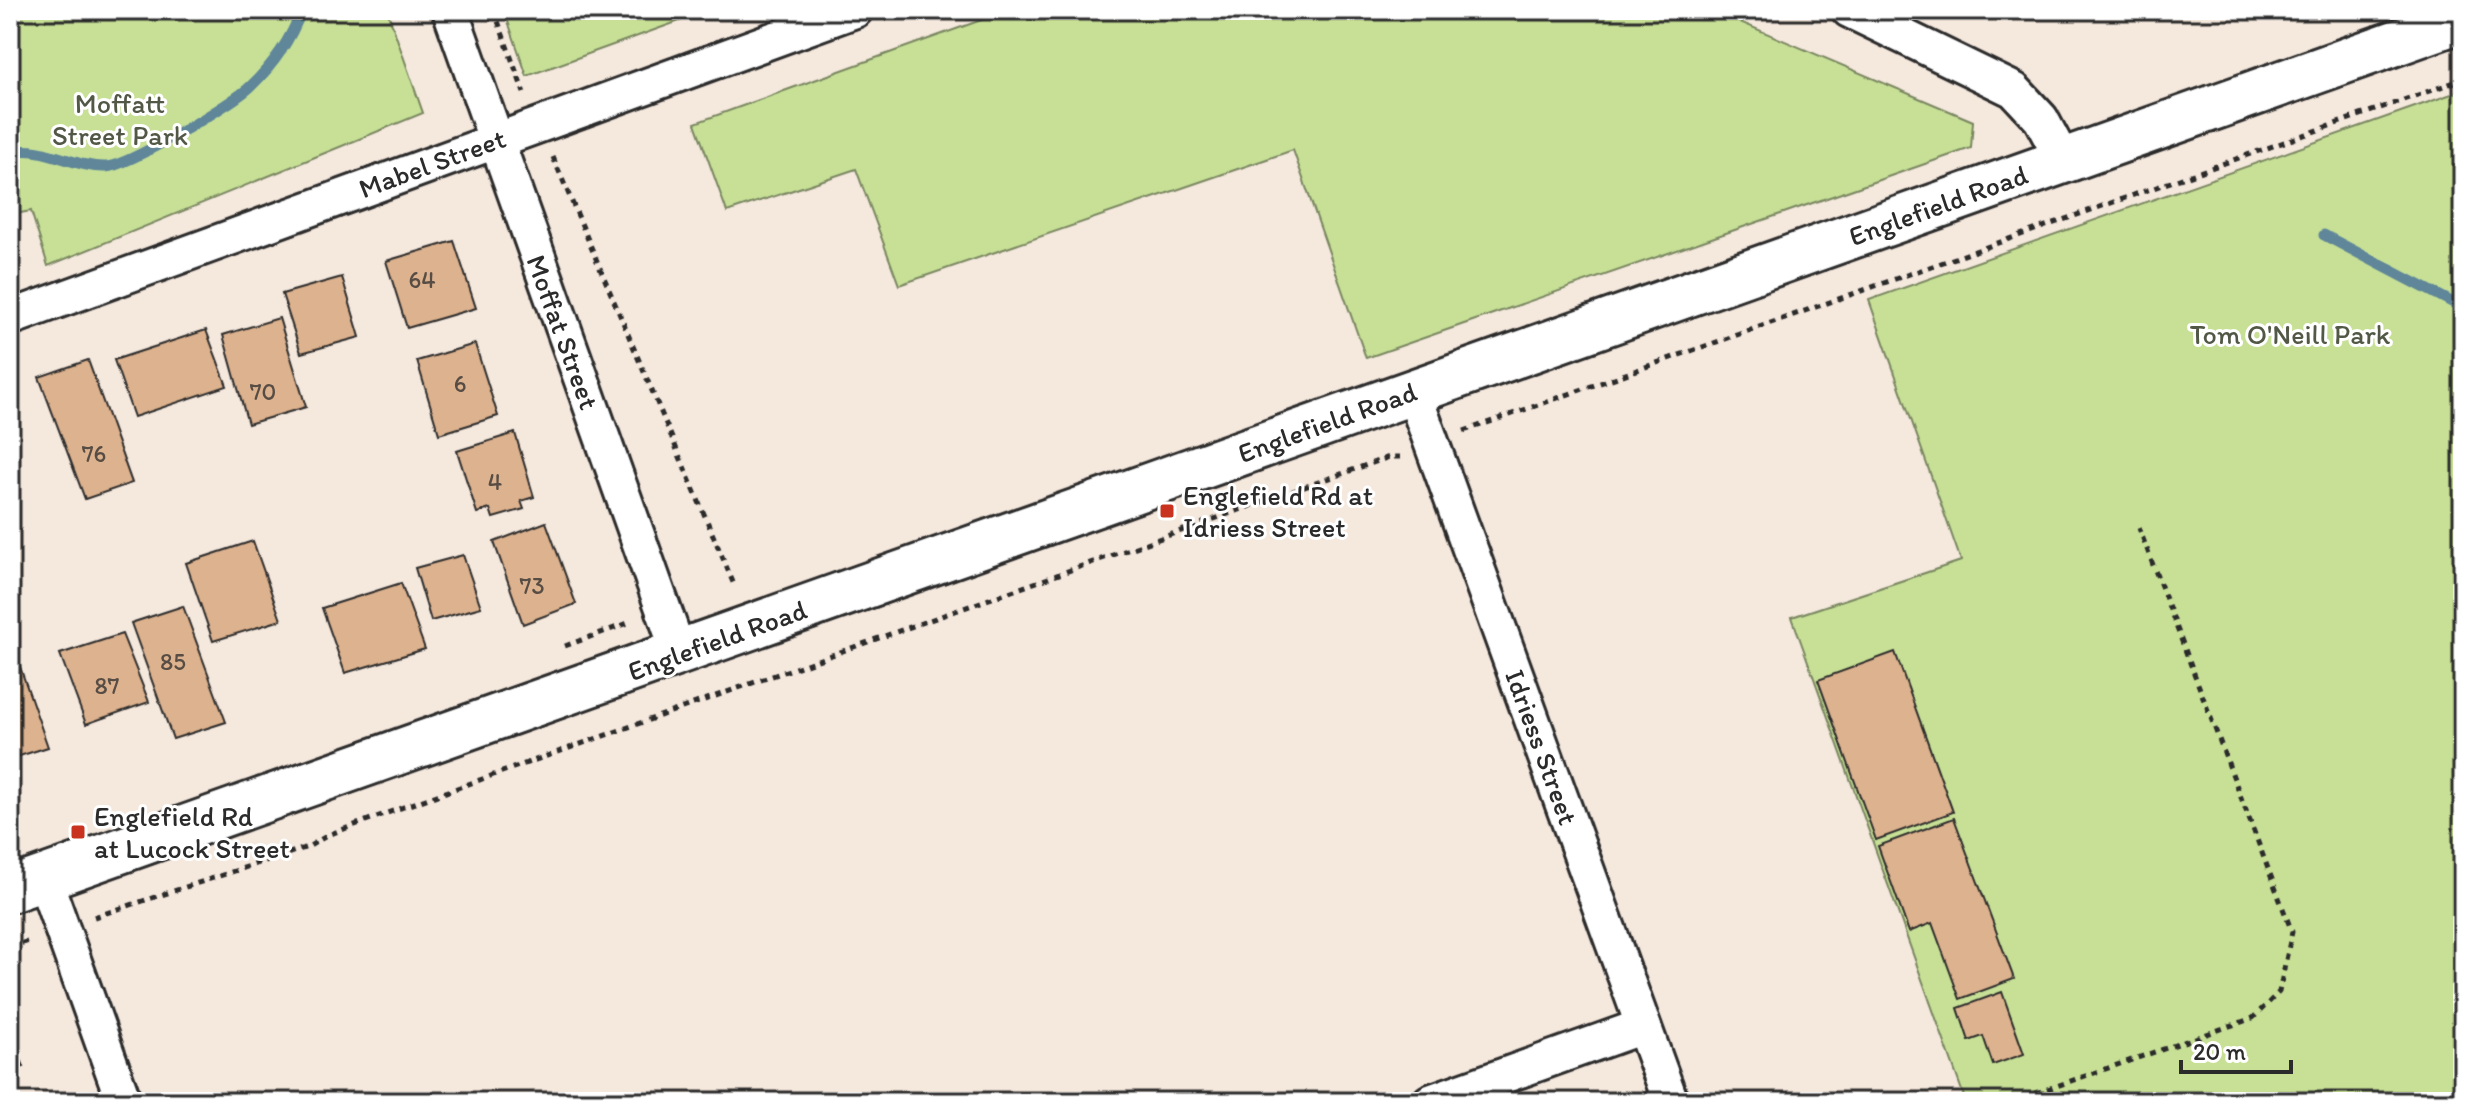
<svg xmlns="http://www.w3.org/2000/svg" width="2473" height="1112" viewBox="0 0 2473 1112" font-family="Itim,sans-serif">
<rect width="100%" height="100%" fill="#f5e8dd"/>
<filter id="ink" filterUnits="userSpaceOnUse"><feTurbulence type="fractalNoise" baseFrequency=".0125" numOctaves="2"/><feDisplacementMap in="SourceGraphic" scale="16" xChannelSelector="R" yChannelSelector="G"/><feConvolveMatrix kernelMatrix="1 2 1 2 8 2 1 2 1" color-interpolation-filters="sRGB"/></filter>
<g filter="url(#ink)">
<g fill="#c7e096" stroke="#798660" stroke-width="2">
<polygon points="10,10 387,10 423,113 48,266 31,211 10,215"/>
<polygon points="504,10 710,10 527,76"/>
<polygon points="1009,10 1712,10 1973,121 1971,148 1366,358 1293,150 899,285 856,169 727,212 695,123"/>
<polygon points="2463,90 2463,1102 1966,1102 1792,617 1961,561 1869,300"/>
</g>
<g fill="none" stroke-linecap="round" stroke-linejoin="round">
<g stroke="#5f8699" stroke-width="11">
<path d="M10 152C44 144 73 168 106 167 128 166 234 103 251 86 275 63 290 40 302 10"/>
<polyline points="2324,235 2463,308"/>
</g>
</g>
<g fill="#ddb28e" stroke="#2b2b2b" stroke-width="2">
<polygon points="454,241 476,308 407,328 386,261"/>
<polygon points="342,277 360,337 301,353 282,294"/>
<polygon points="279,318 306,407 248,424 223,335"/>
<polygon points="206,330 227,386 134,417 114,360"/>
<polygon points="475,344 498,416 439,434 417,361"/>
<polygon points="88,360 132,483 85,499 39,377"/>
<polygon points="515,433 534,497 521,501 524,509 493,518 490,509 477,513 457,451"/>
<polygon points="546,522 576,604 523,624 494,542"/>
<polygon points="253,541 281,620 213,641 186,563"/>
<polygon points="463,555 481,607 431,621 415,568"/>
<polygon points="401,583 425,649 345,673 322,608"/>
<polygon points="183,606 226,722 173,739 131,623"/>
<polygon points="122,634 149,702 86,724 60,654"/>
<polygon points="1895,652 1953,812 1876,840 1818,680"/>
<polygon points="19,664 48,747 10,759 10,667"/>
<polygon points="1954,818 2014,979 1960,999 1932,923 1909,932 1878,846"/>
<polygon points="2002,992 2024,1054 1993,1065 1983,1036 1969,1041 1958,1008"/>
<polygon points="10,1031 24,1067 10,1072"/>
</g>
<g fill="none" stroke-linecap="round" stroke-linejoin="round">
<defs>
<g id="minor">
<polyline points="450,10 679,653"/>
<polyline points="1849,10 2014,90 2041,119 2064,162"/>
<polyline points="10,318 855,10"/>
<polyline points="1413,392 1671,1102"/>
<polyline points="44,878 124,1102"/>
<polyline points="1430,1102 1643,1026"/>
</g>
<polyline id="secondary" points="10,890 2463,19"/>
</defs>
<use href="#minor" stroke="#2b2b2b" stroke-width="40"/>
<use href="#secondary" stroke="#2b2b2b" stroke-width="50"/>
<g stroke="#2b2b2b" stroke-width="5" stroke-dasharray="6 6" stroke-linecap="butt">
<polyline points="494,10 524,93"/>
<polyline points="553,157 735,587"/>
<polyline points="1464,431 2463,79"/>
<polyline points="565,646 631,622"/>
<polyline points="94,917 308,847 328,835 409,805 1389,457 1400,457"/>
<polyline points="10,947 32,940"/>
<polyline points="2013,1101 2253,1018 2279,992 2292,932 2139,528"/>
</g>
<use href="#minor" stroke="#fff" stroke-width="34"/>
<use href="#secondary" stroke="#fff" stroke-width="44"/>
</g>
</g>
<g fill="#c8321e" stroke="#fff" stroke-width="3">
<rect x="1159" y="503" width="16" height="16" rx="4"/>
<rect x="70" y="824" width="16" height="16" rx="4"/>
</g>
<g text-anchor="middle" stroke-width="6" stroke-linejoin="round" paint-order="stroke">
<g font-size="24" fill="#584d44">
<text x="422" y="288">64</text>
<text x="460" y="392">6</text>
<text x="263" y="400">70</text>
<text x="94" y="462">76</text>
<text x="495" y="490">4</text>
<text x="532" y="594">73</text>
<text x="173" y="670">85</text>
<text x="107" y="694">87</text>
</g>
<g font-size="28" fill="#525846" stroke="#fff">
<text x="120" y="113">Moffatt<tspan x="120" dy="32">Street Park</tspan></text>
<text x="2290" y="344">Tom O'Neill Park</text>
</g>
<g font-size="28" fill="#2b2b2b" stroke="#fff">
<text transform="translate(432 163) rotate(-20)" y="10">Mabel Street</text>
<text transform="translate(1938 205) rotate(-20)" y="10">Englefield Road</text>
<text transform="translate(563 332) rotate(70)" y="10">Moffat Street</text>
<text transform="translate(1327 422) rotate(-20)" y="10">Englefield Road</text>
<text transform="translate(717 640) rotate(-20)" y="10">Englefield Road</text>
<text transform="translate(1542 747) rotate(70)" y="10">Idriess Street</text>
</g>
<g font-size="28" fill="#2b2b2b" stroke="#fff" text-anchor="start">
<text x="1183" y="505">Englefield Rd at<tspan x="1183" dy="32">Idriess Street</tspan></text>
<text x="94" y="826">Englefield Rd<tspan x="94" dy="32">at Lucock Street</tspan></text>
</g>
</g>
<rect width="2473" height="1112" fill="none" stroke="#fff" stroke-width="40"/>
<rect x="20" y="20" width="2433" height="1072" fill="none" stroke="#2b2b2b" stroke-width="3" filter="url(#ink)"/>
<path d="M2181 1060v12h110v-12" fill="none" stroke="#2b2b2b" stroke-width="4"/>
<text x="2193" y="1060" font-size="24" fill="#2b2b2b" stroke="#ffffff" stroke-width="6" paint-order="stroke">20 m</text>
</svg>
